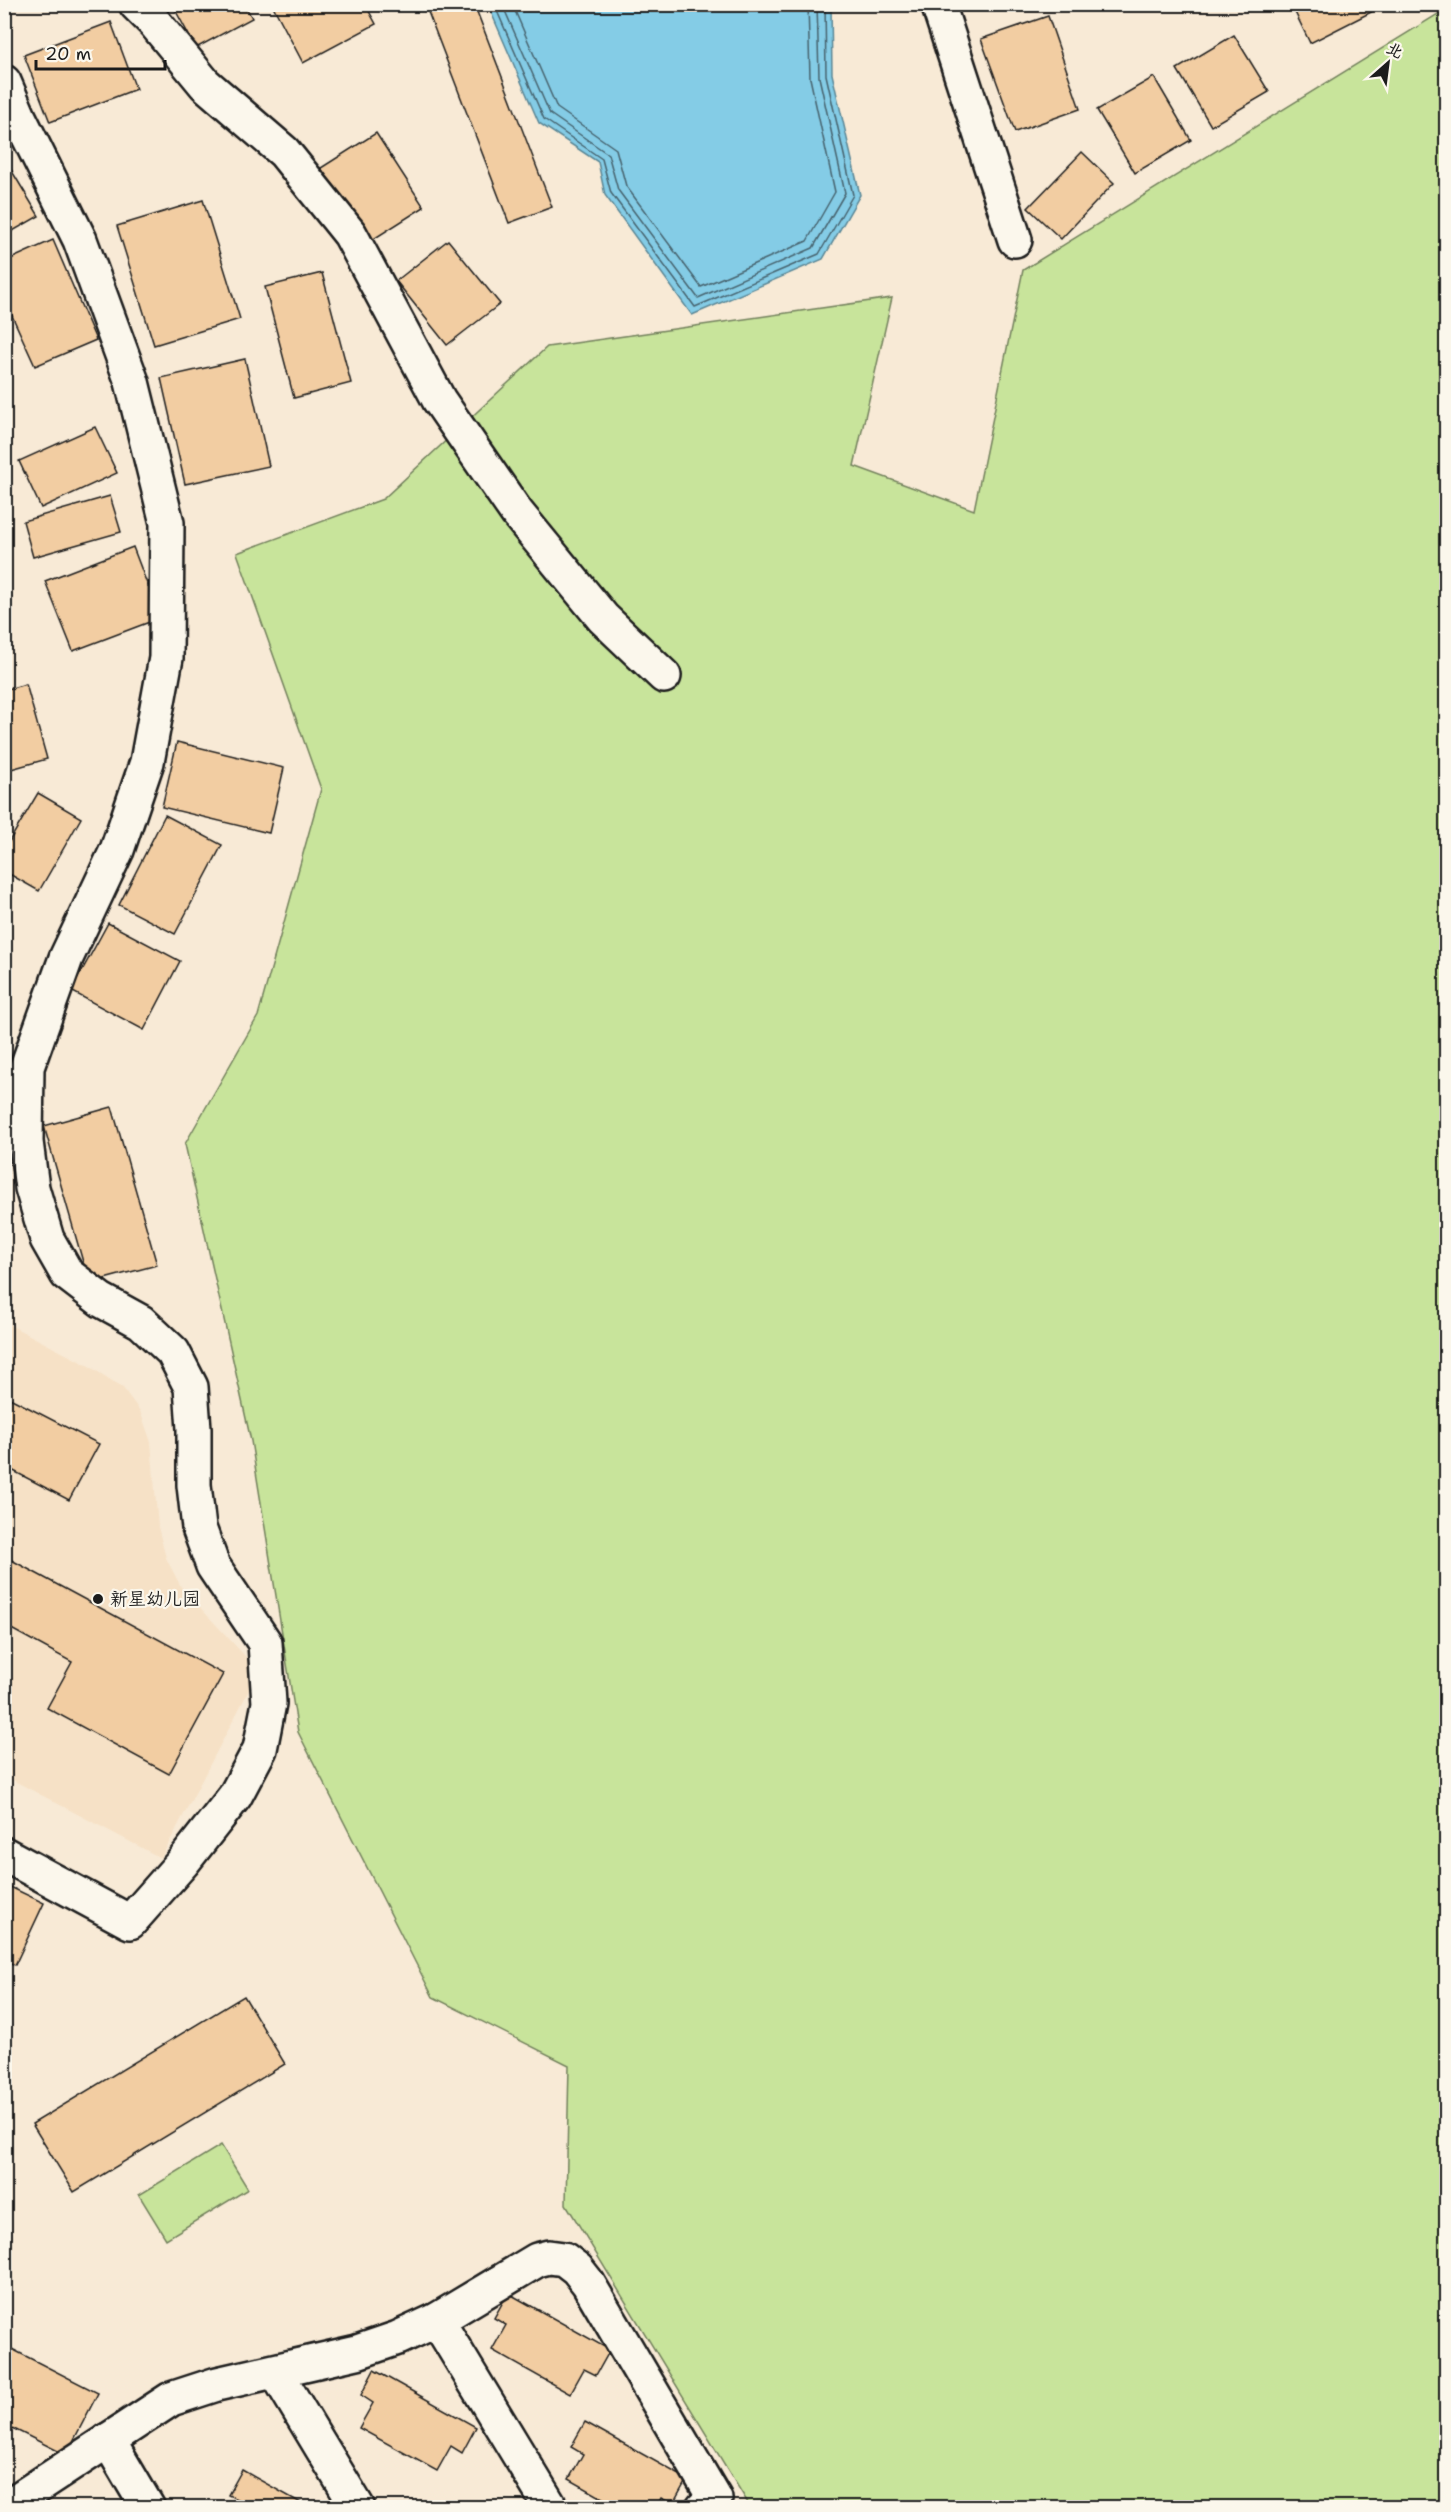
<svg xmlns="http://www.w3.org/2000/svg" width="1451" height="2512" viewBox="0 0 1451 2512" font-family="'Shantell Sans','LXGW WenKai TC',sans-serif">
<rect width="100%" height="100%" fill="#f8ead6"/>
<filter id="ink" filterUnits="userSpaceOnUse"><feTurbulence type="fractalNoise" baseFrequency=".0167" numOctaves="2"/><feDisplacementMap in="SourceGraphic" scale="12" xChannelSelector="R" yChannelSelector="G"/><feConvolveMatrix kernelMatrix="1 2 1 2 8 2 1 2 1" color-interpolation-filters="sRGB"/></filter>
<g filter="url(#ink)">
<polygon fill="#f6e1c6" points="4,1322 89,1366 123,1388 140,1411 151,1442 158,1527 166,1558 181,1587 259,1671 161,1858 5,1776"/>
<g fill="#c8e49b" stroke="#72805c" stroke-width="1.5">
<polygon points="1446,9 1446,2507 751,2508 566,2204 569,2065 433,1997 298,1732 251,1441 185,1144 258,1016 321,789 237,553 383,499 547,347 892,298 854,466 974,510 1023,270"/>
<polygon points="221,2145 248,2189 166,2239 139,2195"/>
</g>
<polygon fill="#84cce6" stroke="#5a8695" stroke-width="1.5" points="488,5 831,5 832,74 860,195 823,259 692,315 605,195 598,162 539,123"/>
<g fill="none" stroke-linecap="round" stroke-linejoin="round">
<g stroke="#46626d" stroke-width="1.5">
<polyline points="494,4 544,119 602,159 611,193 695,307 819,254 853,195 826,75 825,4"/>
<polyline points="502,4 550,114 608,154 618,190 698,298 813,248 845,193 819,77 817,4"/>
<polyline points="512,4 557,108 616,149 626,186 701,287 807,241 835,192 810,78 808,4"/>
</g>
</g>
<g fill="#f2cda2" stroke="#1c1c1c" stroke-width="1.5">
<polygon points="172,4 244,4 252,18 196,48"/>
<polygon points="272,4 365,4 376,24 303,63"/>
<polygon points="425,4 474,4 552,207 509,223"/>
<polygon points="1291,4 1387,4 1310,43"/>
<polygon points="1048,16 1080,109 1015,132 981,39"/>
<polygon points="111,22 136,89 50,122 24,55"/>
<polygon points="1234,35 1269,92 1211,126 1177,69"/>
<polygon points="1154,77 1191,140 1135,173 1097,110"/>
<polygon points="376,133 424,207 369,242 321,168"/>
<polygon points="1082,152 1114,183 1061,239 1028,208"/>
<polygon points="4,158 39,216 4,236"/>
<polygon points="203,200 240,319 154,345 117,226"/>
<polygon points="53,240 96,340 35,366 4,298 4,262"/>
<polygon points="448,240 500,304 447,345 396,281"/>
<polygon points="322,273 351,383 294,398 265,287"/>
<polygon points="245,359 269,466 185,484 161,378"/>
<polygon points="95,427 117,473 41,508 19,461"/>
<polygon points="110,496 121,532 33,557 23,521"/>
<polygon points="133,547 160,618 73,651 45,581"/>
<polygon points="26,684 47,759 4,771 4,690"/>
<polygon points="177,742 284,768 269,833 162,807"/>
<polygon points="38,793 81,818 39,891 4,871 4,850"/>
<polygon points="165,815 222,845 175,934 119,905"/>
<polygon points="108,923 180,961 144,1030 71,991"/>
<polygon points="112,1107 157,1265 89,1283 44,1126"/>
<polygon points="4,1395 99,1444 69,1500 4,1466"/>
<polygon points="4,1556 223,1674 169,1774 47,1708 72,1662 4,1625"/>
<polygon points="4,1884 44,1903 15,1965 4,1960"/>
<polygon points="244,1996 285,2064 74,2192 32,2124"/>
<polygon points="508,2293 610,2350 596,2375 584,2369 570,2394 492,2350 506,2325 494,2318"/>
<polygon points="6,2346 98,2393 66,2455 4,2424"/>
<polygon points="374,2370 476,2427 462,2453 451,2446 437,2471 359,2428 373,2403 361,2395"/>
<polygon points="585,2422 687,2479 673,2504 661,2498 656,2508 620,2508 569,2479 583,2454 571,2447"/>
<polygon points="242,2470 310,2508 237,2508 241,2501 228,2495"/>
</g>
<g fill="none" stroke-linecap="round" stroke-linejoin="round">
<defs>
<g id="minor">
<polyline points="136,4 154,22 205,84 284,152 350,234 439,400 517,513 603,618 664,676"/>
<polyline points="938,4 1015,240"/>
<polyline points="4,82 19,117 80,240 132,382 167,523 166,658 147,762 117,850 66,958 27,1067 26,1142 32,1188 47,1239 67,1274 101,1300 141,1322 173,1352 191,1387 194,1429 194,1485 199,1528 213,1566 265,1643 269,1703 260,1749 235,1796 183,1862 130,1922 4,1854"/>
<polyline points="437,2320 551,2508"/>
<polyline points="276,2372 358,2508"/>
<polyline points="108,2440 148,2508"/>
<polyline points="5,2508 171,2399 217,2384 357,2352 398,2338 437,2320 537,2260 549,2257 564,2259 577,2269 588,2283 715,2499 703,2508"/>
</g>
</defs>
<use href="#minor" stroke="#1c1c1c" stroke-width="38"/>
<use href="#minor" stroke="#fbf7ec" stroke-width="33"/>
</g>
</g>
<circle fill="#1c1c1c" stroke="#fbf7ec" stroke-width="2" cx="98" cy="1599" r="6"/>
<g text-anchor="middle" stroke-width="4.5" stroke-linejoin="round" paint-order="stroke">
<g font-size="18" fill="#1c1c1c" stroke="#fbf7ec" text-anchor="start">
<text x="110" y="1605">新星幼儿园</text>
</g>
</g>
<rect width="1451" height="2512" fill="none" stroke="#fbf7ec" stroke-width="24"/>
<rect x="12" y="12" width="1427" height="2488" fill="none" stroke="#1c1c1c" stroke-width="2" filter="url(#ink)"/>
<g transform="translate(1388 63) rotate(28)" stroke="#fbf7ec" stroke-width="4.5" paint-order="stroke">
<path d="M0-4.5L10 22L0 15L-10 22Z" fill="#1c1c1c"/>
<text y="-9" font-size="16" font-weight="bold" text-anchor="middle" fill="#1c1c1c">北</text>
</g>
<path d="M36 60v9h129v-9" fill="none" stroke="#1c1c1c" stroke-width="3"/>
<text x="45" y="60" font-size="18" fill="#1c1c1c" stroke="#fbf7ec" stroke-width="4.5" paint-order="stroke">20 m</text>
</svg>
